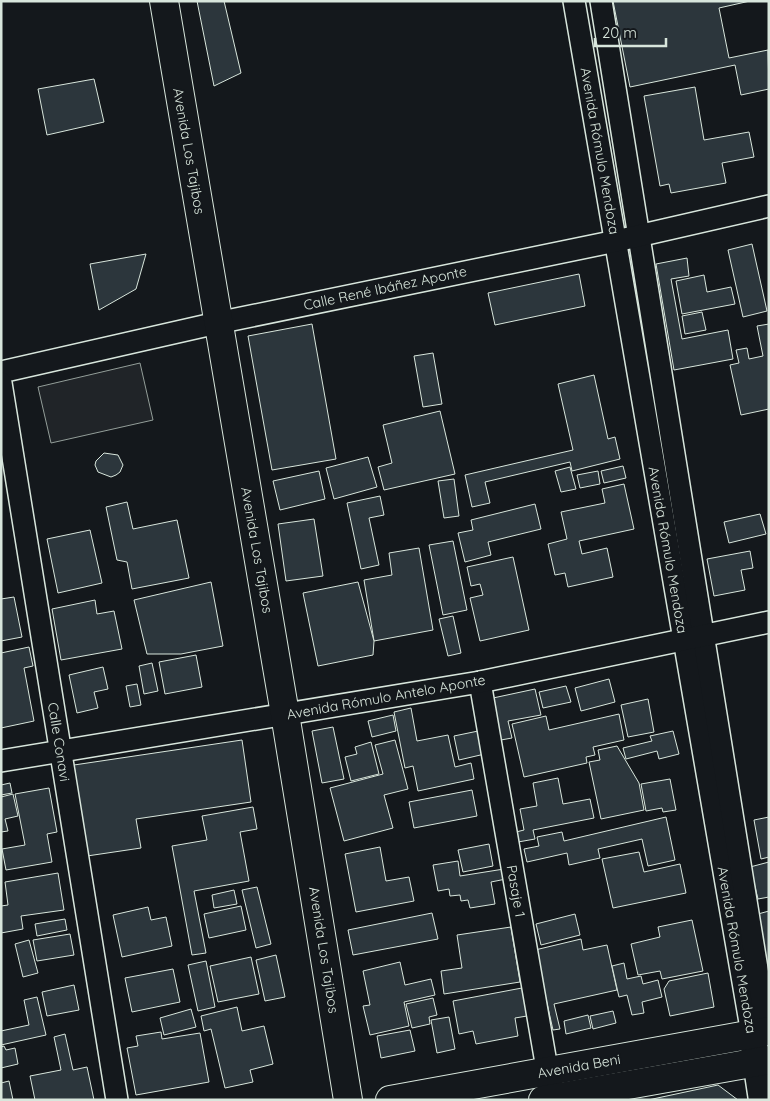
<svg xmlns="http://www.w3.org/2000/svg" width="770" height="1101" viewBox="0 0 770 1101" font-family="Quicksand,sans-serif">
<rect width="100%" height="100%" fill="#14181c"/>
<polygon fill="#202428" stroke="#939e99" points="140,363 153,420 51,443 38,387"/>
<g fill="#2c363c" stroke="#d8e6dc">
<polygon points="197,1 224,1 241,73 214,86"/>
<polygon points="613,1 750,1 719,8 729,58 768,50 769,89 741,95 735,65 630,87"/>
<polygon points="94,79 104,122 47,135 38,89"/>
<polygon points="695,87 704,140 749,132 754,157 722,163 726,183 671,193 669,184 660,186 644,96"/>
<polygon points="752,244 767,311 743,317 728,250"/>
<polygon points="146,254 136,289 99,310 90,264"/>
<polygon points="687,258 689,276 671,279 682,339 728,330 733,359 674,370 656,264"/>
<polygon points="579,274 585,306 495,325 488,293"/>
<polygon points="704,275 707,292 731,287 735,304 682,314 676,281"/>
<polygon points="702,312 706,330 685,334 682,316"/>
<polygon points="312,324 336,459 272,470 248,336"/>
<polygon points="769,324 769,409 741,415 730,365 739,363 736,350 747,348 749,359 763,356 757,326"/>
<polygon points="433,353 442,404 423,407 414,356"/>
<polygon points="594,375 608,439 615,437 620,459 572,471 570,462 485,482 490,503 472,507 465,475 573,450 558,384"/>
<polygon points="440,411 455,474 384,490 378,467 392,463 383,425"/>
<polygon points="104,453 118,455 123,465 120,472 116,475 111,477 98,472 95,465 96,461"/>
<polygon points="368,457 377,487 334,499 326,468"/>
<polygon points="623,466 626,478 604,483 601,471"/>
<polygon points="570,467 576,489 561,492 555,471"/>
<polygon points="319,471 325,499 280,510 273,481"/>
<polygon points="598,471 600,484 580,488 577,475"/>
<polygon points="454,479 459,516 444,518 438,481"/>
<polygon points="624,484 634,529 579,541 582,554 607,548 613,577 568,587 565,573 555,575 548,544 567,539 561,512 605,503 602,489"/>
<polygon points="380,496 384,515 369,518 379,565 361,569 347,503"/>
<polygon points="127,502 133,529 177,520 189,578 132,589 127,562 117,560 106,507"/>
<polygon points="535,504 541,529 488,542 491,555 465,562 458,533 473,530 471,520"/>
<polygon points="760,514 766,534 729,543 724,522"/>
<polygon points="314,519 323,576 286,581 278,524"/>
<polygon points="90,530 102,583 58,593 47,539"/>
<polygon points="453,541 467,610 443,615 429,545"/>
<polygon points="419,548 433,630 374,641 364,580 392,575 389,553"/>
<polygon points="750,551 753,568 741,570 745,590 714,596 707,559"/>
<polygon points="513,557 529,630 480,641 470,598 483,595 480,584 471,586 467,567"/>
<polygon points="211,582 223,646 181,654 147,654 134,600"/>
<polygon points="358,582 374,641 373,655 318,666 303,593"/>
<polygon points="14,597 22,637 1,641 1,599"/>
<polygon points="95,600 97,614 114,611 122,649 61,660 52,609"/>
<polygon points="453,616 461,653 448,656 439,619"/>
<polygon points="29,647 33,666 24,668 34,721 1,728 1,653"/>
<polygon points="196,655 202,687 165,694 159,662"/>
<polygon points="152,663 158,691 144,694 139,666"/>
<polygon points="103,667 108,689 94,692 98,708 77,713 69,675"/>
<polygon points="609,679 615,702 581,711 575,688"/>
<polygon points="137,684 141,705 130,707 126,686"/>
<polygon points="566,686 571,702 543,708 539,692"/>
<polygon points="535,689 541,715 508,721 512,738 501,740 493,698"/>
<polygon points="648,699 654,732 628,737 621,705"/>
<polygon points="411,708 417,741 448,735 455,767 471,763 474,779 418,791 413,766 405,768 394,712"/>
<polygon points="619,714 624,740 593,747 595,755 586,757 587,763 524,777 512,724 546,716 549,730"/>
<polygon points="393,715 396,731 372,737 368,721"/>
<polygon points="333,727 344,779 322,783 312,731"/>
<polygon points="483,730 489,753 459,760 454,736"/>
<polygon points="673,731 679,754 659,759 657,751 626,759 623,748 652,741 650,736"/>
<polygon points="242,740 251,802 136,819 141,848 87,856 74,765"/>
<polygon points="395,740 408,789 384,795 393,828 344,841 330,788 383,774 375,745"/>
<polygon points="371,742 379,774 351,781 345,757 357,754 355,747"/>
<polygon points="617,746 639,783 644,810 601,819 589,762 600,760 598,750"/>
<polygon points="558,778 563,804 590,799 594,818 533,830 535,839 518,842 516,832 524,830 520,809 537,806 533,783"/>
<polygon points="670,779 676,810 663,812 662,808 646,811 641,784"/>
<polygon points="10,783 12,793 1,795 1,785"/>
<polygon points="49,788 57,832 47,834 52,862 6,870 2,849 25,845 15,794"/>
<polygon points="472,790 477,816 414,828 409,802"/>
<polygon points="13,794 18,816 5,819 8,831 1,832 1,797"/>
<polygon points="253,807 257,829 240,832 249,881 194,891 206,953 192,955 172,846 207,840 202,816"/>
<polygon points="666,817 675,860 648,866 642,839 598,849 600,858 569,865 567,853 527,862 524,849 539,846 537,837 562,832 564,841"/>
<polygon points="769,817 769,857 761,859 754,820"/>
<polygon points="489,844 493,866 463,872 458,850"/>
<polygon points="380,847 386,881 409,877 414,901 356,912 345,854"/>
<polygon points="639,852 644,872 680,864 686,893 613,908 602,859"/>
<polygon points="458,861 460,876 504,869 506,879 491,882 495,904 470,908 468,900 461,901 460,895 450,896 449,889 438,891 433,865"/>
<polygon points="769,862 769,897 758,899 750,867"/>
<polygon points="58,873 64,910 21,916 23,929 1,933 1,906 8,905 5,882"/>
<polygon points="257,887 271,944 256,948 242,890"/>
<polygon points="234,890 237,904 214,908 212,895"/>
<polygon points="241,906 246,930 209,938 204,914"/>
<polygon points="148,907 151,920 166,917 172,946 122,957 113,915"/>
<polygon points="769,911 769,972 758,914"/>
<polygon points="432,913 438,939 353,955 348,930"/>
<polygon points="575,914 580,935 541,945 536,924"/>
<polygon points="65,919 67,930 37,936 35,924"/>
<polygon points="692,920 703,971 662,979 660,971 638,975 631,944 660,937 658,927"/>
<polygon points="511,927 520,982 444,994 441,971 462,968 457,935"/>
<polygon points="70,934 74,955 37,961 33,940"/>
<polygon points="581,939 583,950 607,945 617,990 554,1004 560,1029 553,1030 535,950"/>
<polygon points="29,940 38,973 23,977 15,944"/>
<polygon points="276,955 285,997 265,1001 256,960"/>
<polygon points="251,957 259,994 218,1002 210,966"/>
<polygon points="206,961 215,1007 198,1011 188,965"/>
<polygon points="400,962 405,985 431,979 435,995 404,1002 409,1026 370,1035 363,1006 370,1005 363,971"/>
<polygon points="624,963 627,979 641,976 643,984 658,980 662,997 642,1002 644,1013 632,1015 627,995 619,997 612,966"/>
<polygon points="173,969 180,1002 132,1012 125,978"/>
<polygon points="708,973 714,1007 670,1016 664,989 669,981"/>
<polygon points="74,985 79,1010 47,1016 42,992"/>
<polygon points="522,988 527,1016 515,1018 518,1036 476,1044 473,1031 459,1034 453,1001"/>
<polygon points="37,997 46,1035 1,1045 1,1031 29,1025 24,1000"/>
<polygon points="433,998 437,1015 429,1017 430,1024 412,1028 406,1004"/>
<polygon points="237,1007 242,1031 264,1026 273,1064 250,1070 253,1082 225,1088 211,1029 204,1031 201,1016"/>
<polygon points="191,1009 196,1027 164,1035 160,1018"/>
<polygon points="613,1011 616,1023 593,1029 590,1016"/>
<polygon points="588,1015 591,1028 566,1034 564,1021"/>
<polygon points="449,1017 455,1049 437,1053 431,1020"/>
<polygon points="410,1030 415,1051 381,1058 377,1036"/>
<polygon points="161,1032 162,1039 200,1033 209,1082 136,1095 127,1048 138,1046 136,1036"/>
<polygon points="65,1034 73,1070 87,1067 94,1100 35,1100 30,1076 61,1070 54,1037"/>
<polygon points="4,1046 6,1050 15,1048 18,1064 1,1068 1,1047"/>
<polygon points="9,1081 13,1100 1,1100 1,1083"/>
<polygon points="718,1085 738,1100 648,1100"/>
</g>
<g fill="none" stroke-linecap="round" stroke-linejoin="round">
<defs>
<g id="minor">
<polyline points="574,1 752,1034"/>
<polyline points="601,1 767,1031"/>
<polyline points="1,372 217,323 616,241 769,206"/>
<polyline points="1,383 117,1100"/>
<polyline points="480,682 550,1086"/>
<polyline points="1,761 480,682 769,622"/>
</g>
<polyline id="tertiary" points="753,1040 762,1100"/>
<g id="secondary">
<polyline points="390,1100 769,1031"/>
<polyline points="543,1100 769,1060"/>
</g>
<polyline id="primary" points="164,1 285,714 348,1100"/>
</defs>
<use href="#minor" stroke="#d8e6dc" stroke-width="24"/>
<use href="#tertiary" stroke="#d8e6dc" stroke-width="29"/>
<use href="#secondary" stroke="#d8e6dc" stroke-width="30"/>
<use href="#primary" stroke="#d8e6dc" stroke-width="30"/>
<use href="#minor" stroke="#14181c" stroke-width="21"/>
<use href="#tertiary" stroke="#14181c" stroke-width="26"/>
<use href="#secondary" stroke="#14181c" stroke-width="28"/>
<use href="#primary" stroke="#14181c" stroke-width="28"/>
</g>
<g text-anchor="middle" stroke-width="4" stroke-linejoin="round" paint-order="stroke">
<g font-size="14" fill="#d8e6dc" stroke="#14181c">
<text transform="translate(189 151) rotate(80)" y="5">Avenida Los Tajibos</text>
<text transform="translate(600 151) rotate(80)" y="5">Avenida Rómulo Mendoza</text>
<text transform="translate(385 288) rotate(-12)" y="5">Calle René Ibáñez Aponte</text>
<text transform="translate(257 550) rotate(80)" y="5">Avenida Los Tajibos</text>
<text transform="translate(668 550) rotate(80)" y="5">Avenida Rómulo Mendoza</text>
<text transform="translate(386 697) rotate(-10)" y="5">Avenida Rómulo Antelo Aponte</text>
<text transform="translate(59 742) rotate(81)" y="5">Calle Conavi</text>
<text transform="translate(516 891) rotate(80)" y="5">Pasaje 1</text>
<text transform="translate(324 950) rotate(81)" y="5">Avenida Los Tajibos</text>
<text transform="translate(737 950) rotate(80)" y="5">Avenida Rómulo Mendoza</text>
<text transform="translate(579 1066) rotate(-10)" y="5">Avenida Beni</text>
</g>
</g>
<rect width="770" height="1101" fill="none" stroke="#d8e6dc" stroke-width="5"/>
<path d="M595 38v8h71v-8" fill="none" stroke="#d8e6dc" stroke-width="2.5"/>
<text x="602" y="38" font-size="15" fill="#d8e6dc" stroke="#14181c" stroke-width="4" paint-order="stroke">20 m</text>
</svg>
